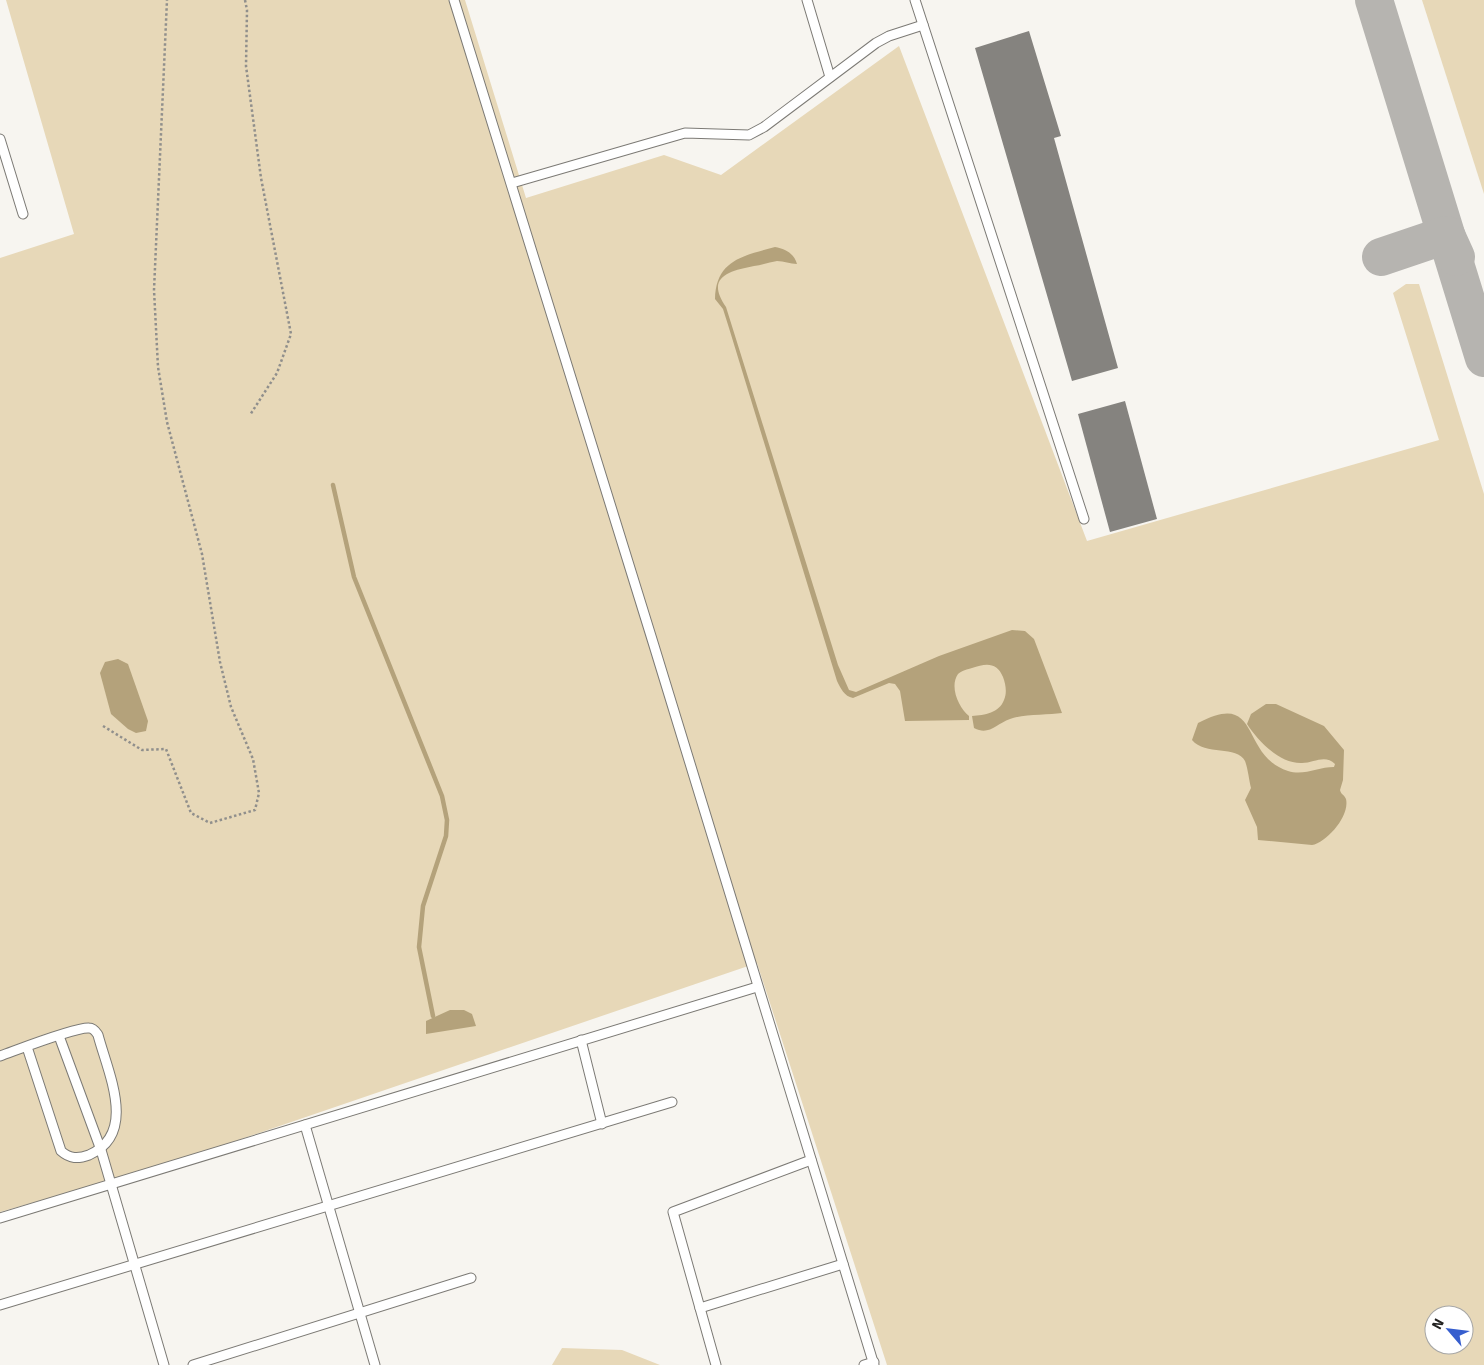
<svg xmlns="http://www.w3.org/2000/svg" width="1484" height="1365" viewBox="0 0 1484 1365" font-family="Signika,sans-serif">
<rect width="100%" height="100%" fill="#f7f5f0"/>
<g fill="#e7d8b8" fill-rule="evenodd">
<path d="M6 0H465L526 198 664 155 721 175 899 46 1087 541 1439 440 1393 293 1406 284H1419L1484 494V1365H887L757 963 165 1165 0 1212V258L74 234ZM1434 1315H1464V1345H1434Z"/>
<polygon points="1422,0 1484,0 1484,194"/>
<polygon points="562,1348 622,1350 660,1365 552,1365"/>
</g>
<g fill="#b4a27b">
<path d="M775 247C785 249 794 253 797 264 790 264 784 261 777 261 770 262 762 265 754 266 729 271 705 277 726 307L838 665 849 690 856 692 939 656 1012 630 1025 631 1034 639 1062 713C1048 715 1023 714 1010 719 996 724 989 736 974 728L972 716C985 715 999 713 1004 700 1007 693 1006 685 1003 677 997 662 986 663 972 668 968 669 961 671 958 674 949 687 959 708 969 716V720L905 721 900 691 895 684 889 683 853 698C844 696 841 689 837 681L729 328 723 309 715 299C716 260 743 256 775 247Z"/>
<polygon points="118,659 128,664 148,721 146,731 136,733 128,729 111,714 100,673 105,662"/>
<path d="M1266 704H1276L1324 726 1344 750 1343 780 1340 790C1341 795 1344 794 1346 799 1350 816 1327 842 1312 845L1258 840 1257 827 1245 800 1251 788C1249 780 1248 769 1245 761 1237 745 1205 756 1192 740L1198 723C1262 689 1239 755 1288 771 1304 776 1318 767 1334 767L1335 764C1325 754 1314 763 1302 763 1280 764 1258 741 1247 724L1251 714Z"/>
<polygon points="450,1010 464,1010 472,1014 476,1026 426,1034 426,1021"/>
</g>
<g fill="none" stroke-linecap="round" stroke-linejoin="round">
<polyline stroke="#b4a27b" stroke-width="4.5" points="333,485 354,577 442,796 447,820 446,836 423,906 419,947 433,1016"/>
<g stroke="#b6b4b0" stroke-width="38">
<polyline points="1374,0 1484,358"/>
<polyline points="1381,257 1446,235 1456,257"/>
</g>
</g>
<g fill="#85837f">
<polygon points="1029,31 1061,136 1054,138 1118,368 1072,381 975,48"/>
<polygon points="1125,401 1157,519 1110,532 1078,414"/>
</g>
<g fill="none" stroke-linecap="round" stroke-linejoin="round">
<defs>
<g id="service">
<path d="M454 0C598 454 733 910 874 1365"/>
<polyline points="807,0 830,77"/>
<polyline points="915,0 1084,519"/>
<polyline points="0,139 23,214"/>
<polyline points="512,183 685,133 749,135 764,127 876,43 889,36 923,25"/>
<polyline points="59,1036 101,1150 164,1365"/>
<polyline points="581,1040 602,1124"/>
<path d="M0 1056C17 1050 75 1027 89 1028 94 1028 96 1032 98 1035 108 1073 138 1134 89 1155 78 1159 70 1159 61 1151L27 1047"/>
<polyline points="305,1125 375,1365"/>
<polyline points="0,1218 757,987"/>
<polyline points="0,1305 672,1102"/>
<polyline points="700,1308 843,1264"/>
<polyline points="193,1365 471,1278"/>
<polyline points="716,1365 673,1212 811,1160"/>
<polyline points="864,1365 874,1362"/>
</g>
</defs>
<use href="#service" stroke="#7c7a75" stroke-width="11"/>
<g stroke="#908f8c" stroke-width="2.5" stroke-dasharray="2.5 2.5" stroke-linecap="butt">
<polyline points="245,0 247,10 246,66 261,178 291,334 277,373 250,415"/>
<polyline points="103,726 142,750 166,749 191,813 210,823 255,810 259,793 253,759 231,707 220,662 202,554 167,422 158,367 154,290 167,0"/>
</g>
<use href="#service" stroke="#fff" stroke-width="9"/>
</g>
<g transform="translate(1449 1330) rotate(298)"><circle r="24" fill="#ffffff" stroke="#a7a7a6"/>
<path d="M0-4L9 19L0 12L-9 19Z" fill="#365ece"/>
<text y="-8" font-size="14" font-weight="bold" text-anchor="middle" fill="#232221">N</text>
</g>
</svg>
